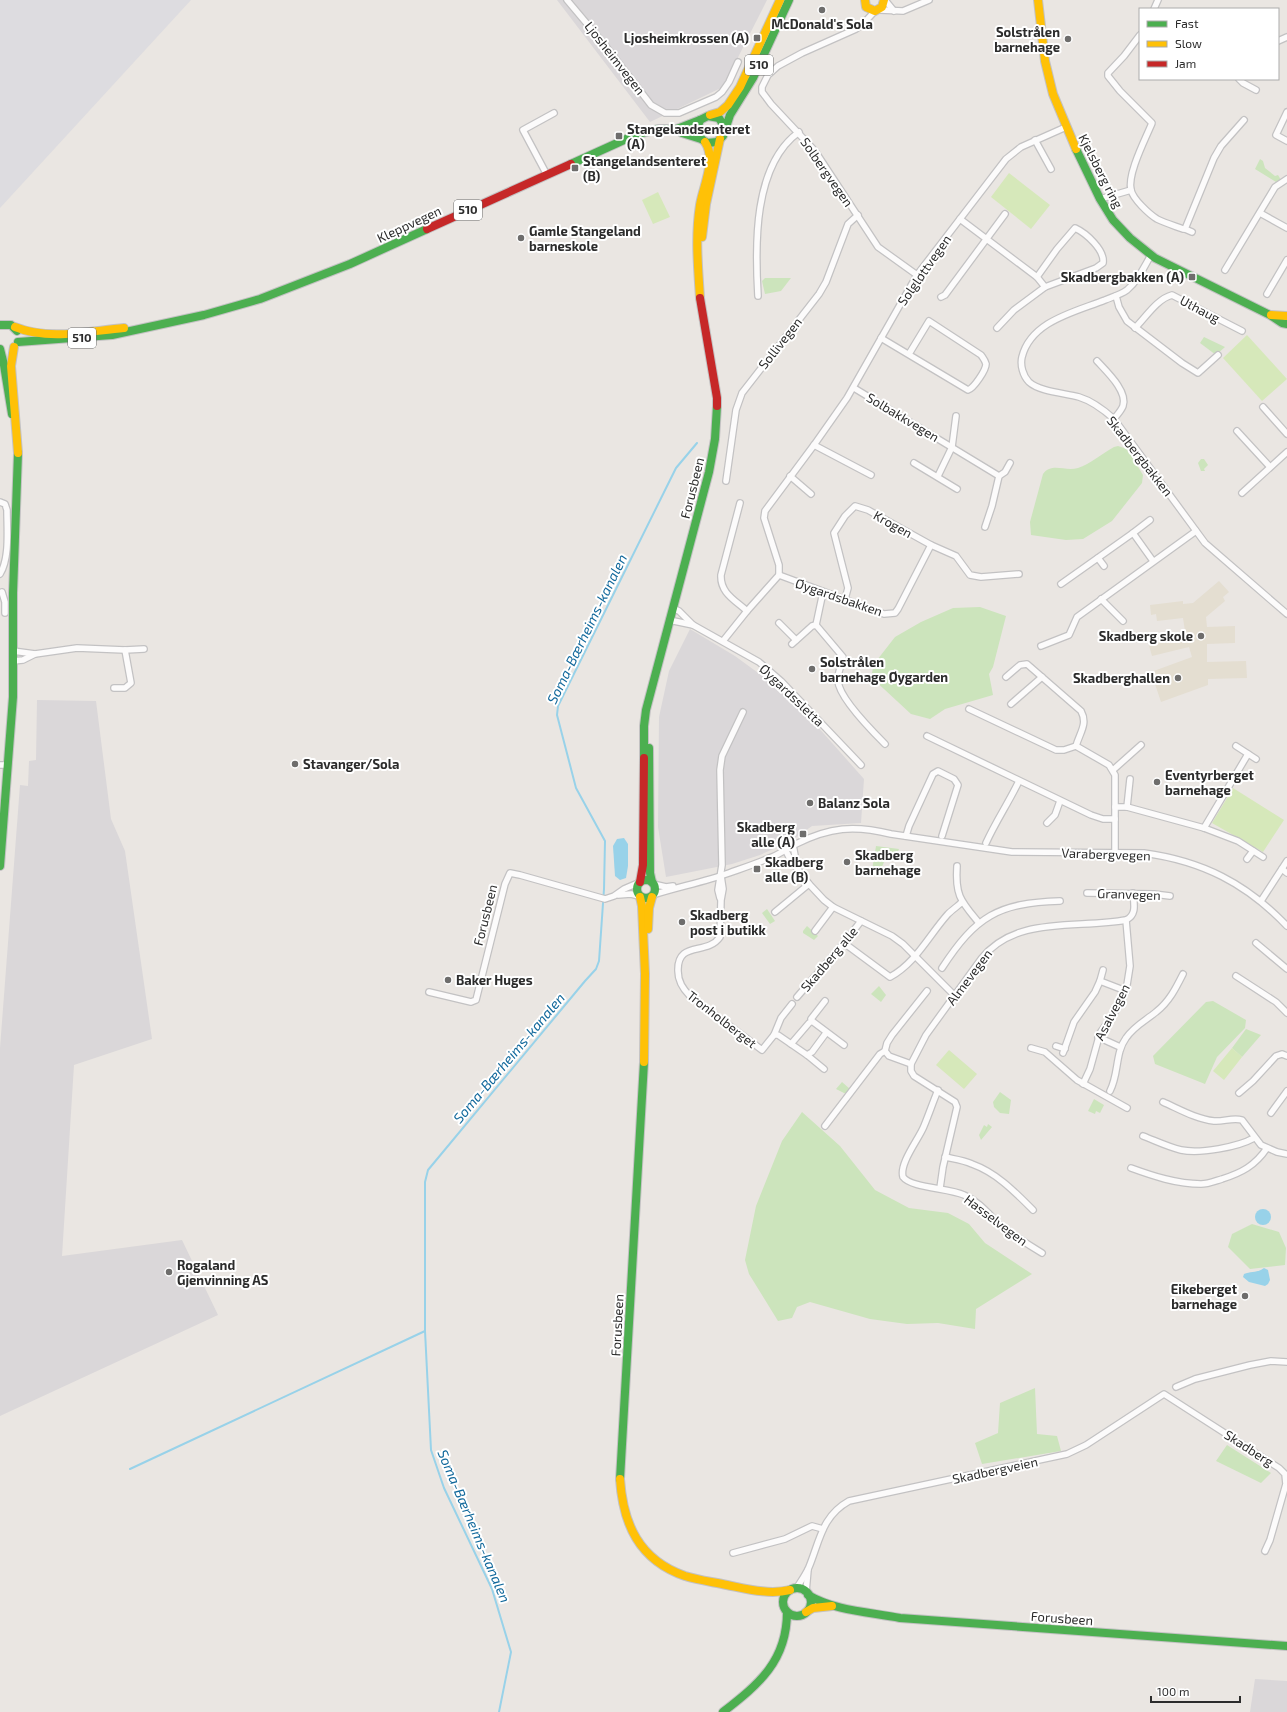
<svg xmlns="http://www.w3.org/2000/svg" width="1287" height="1712" viewBox="0 0 1287 1712" font-family="'Exo 2',sans-serif">
<rect width="100%" height="100%" fill="#eae6e2"/>
<g fill="#dad7d9">
<polygon points="557,0 767,0 723,87 650,122"/>
<polygon points="690,629 735,656 769,681 817,726 864,779 861,823 812,826 791,841 760,855 732,864 666,877 658,827 659,717 669,671"/>
<polygon points="37,700 96,701 111,819 125,851 152,1039 74,1065 62,1256 182,1240 218,1315 0,1416 0,1048 20,785 28,786 29,761 36,760"/>
<polygon points="1255,1679 1287,1681 1287,1712 1250,1712"/>
</g>
<polygon fill="#e4ded1" points="1219,581 1229,592 1223,597 1225,601 1206,617 1207,627 1235,626 1235,643 1207,644 1207,662 1246,661 1247,678 1208,679 1208,685 1161,702 1151,672 1192,657 1189,647 1152,656 1148,642 1185,631 1183,618 1157,621 1156,614 1151,615 1150,605 1183,601 1183,604 1193,603"/>
<polygon fill="#dddce0" points="0,0 191,0 0,208"/>
<g fill="#cce4bc">
<polygon points="1260,159 1263,161 1265,168 1275,176 1278,175 1281,180 1276,182 1255,169"/>
<polygon points="765,278 791,278 781,291 765,294 762,281"/>
<polygon points="1204,337 1225,347 1216,355 1200,343"/>
<path d="M1118 446 1127 449 1143 475 1142 483 1112 521 1083 539 1066 540 1031 535 1030 522 1043 474C1052 462 1065 472 1078 468 1090 464 1103 453 1114 447Z"/>
<polygon points="1201,459 1204,459 1208,465 1204,469 1205,471 1201,471 1198,463"/>
<polygon points="980,607 1006,616 993,667 989,674 993,695 945,709 930,719 911,714 871,677 874,664 895,637 921,622 953,608"/>
<polygon points="876,846 899,849 894,861 888,859 884,862 881,869 872,870"/>
<polygon points="767,909 775,921 770,924 762,913"/>
<polygon points="807,926 818,936 814,940 803,933 803,931"/>
<polygon points="879,986 886,995 881,1002 871,994"/>
<polygon points="1213,1001 1246,1020 1245,1028 1217,1057 1205,1084 1155,1064 1153,1056 1206,1002"/>
<polygon points="1246,1029 1261,1035 1242,1057 1232,1048"/>
<polygon points="842,1082 850,1089 846,1094 836,1089"/>
<polygon points="1000,1092 1011,1100 1009,1114 1000,1113 994,1107 993,1102"/>
<polygon points="1094,1099 1104,1105 1100,1113 1096,1111 1095,1114 1088,1111"/>
<polygon points="802,1112 840,1146 875,1190 909,1208 948,1213 969,1224 985,1243 1032,1274 976,1309 975,1329 938,1323 907,1324 870,1319 810,1302 797,1307 792,1318 778,1321 749,1274 745,1260 756,1206 782,1141"/>
<polygon points="988,1124 992,1127 981,1140 979,1135 984,1125 987,1127"/>
<polygon points="1252,1224 1279,1232 1286,1248 1285,1265 1250,1269 1228,1247 1232,1234"/>
<polygon points="1035,1388 1037,1434 1057,1436 1061,1451 982,1464 975,1443 998,1433 1000,1403"/>
<polygon points="1227,1445 1271,1473 1261,1483 1216,1461"/>
</g>
<g fill="#d6e8ba">
<polygon points="1009,173 1050,205 1031,229 991,197"/>
<polygon points="658,192 670,217 653,224 642,200"/>
<polygon points="1247,335 1287,379 1262,401 1223,358"/>
<polygon points="1233,788 1284,820 1263,852 1212,823"/>
<polygon points="1232,1048 1242,1057 1224,1080 1213,1071"/>
<polygon points="949,1050 977,1074 964,1089 936,1065"/>
</g>
<g fill="#98d2e9">
<polygon points="624,838 628,844 628,866 626,878 620,880 615,876 613,846 617,839"/>
<circle cx="1263" cy="1217" r="8"/>
<path d="M1264 1268 1268 1270 1270 1280 1268 1284 1265 1286 1249 1282 1243 1277 1244 1274C1251 1271 1258 1273 1264 1268Z"/>
</g>
<g fill="none" stroke-linecap="round" stroke-linejoin="round">
<g stroke="#98d2e9" stroke-width="2">
<polyline points="130,1469 425,1331"/>
<polyline points="499,1712 511,1652 492,1589 444,1488 431,1450 425,1331 425,1182 428,1170 585,981 596,969 599,961 604,889 605,841 576,788 557,715 558,706 676,468 697,443"/>
</g>
<defs>
<g id="street">
<polyline points="567,0 604,44 651,105 665,113 679,113 716,97 722,92 729,82 738,62"/>
<polyline points="885,0 894,11"/>
<polyline points="1154,9 1158,0"/>
<polyline points="880,10 903,11 929,0"/>
<polyline points="875,11 862,25 856,29 802,53 778,66 768,75 762,87 762,92 771,104 815,151 878,247 917,275"/>
<path d="M1140 35 1124 56 1108 73V76L1120 91 1152 123C1146 138 1127 174 1131 190 1133 199 1149 214 1157 219 1165 223 1175 226 1183 229H1185L1214 158 1221 146 1244 120"/>
<polyline points="1278,41 1287,37"/>
<polyline points="1239,79 1243,83 1256,90"/>
<polyline points="1287,112 1276,135 1287,141"/>
<polyline points="1035,140 1051,169"/>
<polyline points="547,175 523,130 554,113"/>
<polyline points="1100,199 1131,190"/>
<polyline points="1260,213 1287,228"/>
<polyline points="960,219 1037,277 1045,287"/>
<polyline points="1185,229 1192,232"/>
<path d="M1151 255C1144 267 1138 281 1127 290 1120 295 1112 297 1105 300 1075 312 1031 321 1022 357 1020 365 1023 376 1029 382 1040 392 1065 393 1079 397 1092 401 1104 410 1114 419L1205 543 1287 614"/>
<polyline points="1225,270 1275,187 1287,179"/>
<polyline points="1267,294 1287,260"/>
<path d="M758 296C755 246 753 165 799 132"/>
<polyline points="1116,296 1119,307 1127,321 1182,363 1198,373 1218,355"/>
<polyline points="941,297 945,295 1005,214"/>
<path d="M997 328 1014 310 1045 287 1096 268 1103 263C1105 250 1086 233 1075 228L1057 249 1037 277"/>
<path d="M1135 328C1146 317 1157 299 1172 295L1242 331"/>
<path d="M881 338 968 390C974 388 986 370 986 364 985 360 983 358 981 355L929 321 909 354"/>
<path d="M1097 361C1106 371 1128 391 1123 406 1121 411 1117 415 1114 419"/>
<polyline points="854,388 999,476"/>
<polyline points="1263,407 1287,434"/>
<polyline points="1237,431 1270,467"/>
<polyline points="814,445 871,475"/>
<polyline points="914,463 957,489"/>
<polyline points="790,476 811,494"/>
<polyline points="938,476 952,447 956,416"/>
<polyline points="726,481 736,410 742,393 819,294 826,282 848,224 858,215"/>
<polyline points="1242,493 1287,452"/>
<path d="M0 502 5 504 7 510C7 529 10 558 0 574"/>
<path d="M740 503 721 575C720 593 735 600 747 611"/>
<polyline points="1150,520 1133,533 1153,561"/>
<polyline points="985,527 992,506 999,476 1005,472 1010,463"/>
<polyline points="1098,558 1104,566"/>
<polyline points="779,575 884,614 895,613 898,609 931,545"/>
<polyline points="1061,584 1133,533"/>
<polyline points="2,592 5,602 5,613"/>
<path d="M823 592 816 625 843 657C842 665 837 673 838 681 839 698 873 732 885 744"/>
<polyline points="845,599 848,588 834,533 845,516 855,506 868,510 931,545 956,556 970,575 981,577 1019,574"/>
<polyline points="1101,599 1123,621"/>
<polyline points="673,608 679,611 693,625"/>
<polyline points="669,620 693,625 759,662 781,681 861,765"/>
<polyline points="779,623 796,640"/>
<polyline points="723,641 747,611 779,575 779,565 764,518 765,511 814,445 847,398 917,275 1006,159 1021,147 1066,127"/>
<polyline points="792,644 812,626 816,625"/>
<polyline points="1041,646 1069,635 1077,617 1196,531"/>
<polyline points="13,651 35,654"/>
<polyline points="13,661 23,660 35,654 77,648 125,650 144,649"/>
<path d="M1006 677 1020 665 1027 664 1081 711C1088 724 1080 732 1076 746L1109 765 1115 775V853"/>
<polyline points="114,688 125,688 131,683 125,650"/>
<polyline points="1011,704 1042,677"/>
<polyline points="969,709 1056,750 1064,750 1076,746"/>
<polyline points="927,736 1091,815 1103,819 1115,819"/>
<polyline points="1236,746 1256,759"/>
<polyline points="0,765 7,765"/>
<polyline points="1113,770 1141,745"/>
<polyline points="1115,807 1127,807 1204,828 1238,841 1263,857"/>
<polyline points="1127,807 1130,779"/>
<polyline points="1047,823 1055,815 1060,801"/>
<polyline points="1204,828 1248,754"/>
<polyline points="906,836 909,826 933,774 938,771 954,779 958,785 942,836"/>
<path d="M986 843C996 821 1009 802 1019 781"/>
<polyline points="793,845 797,866"/>
<polyline points="785,849 790,859 809,884 824,900 833,907 892,936 903,944 954,995"/>
<polyline points="1247,859 1253,851"/>
<path d="M957 866C955 896 961 901 979 923"/>
<polyline points="1282,869 1287,873"/>
<path d="M721 876 723 889 721 900 720 937C707 956 677 940 678 971 678 982 683 989 690 996L762 1050 774 1035H778L807 1055 824 1069"/>
<polyline points="653,884 666,887 673,886"/>
<polyline points="1087,893 1154,894 1170,896"/>
<polyline points="618,895 631,894 639,896"/>
<path d="M653 895C678 887 704 882 729 873 743 868 758 863 772 857 780 854 788 848 796 844 830 827 854 825 891 834L1012 852 1144 853C1202 861 1246 883 1287 926"/>
<polyline points="720,898 718,890 722,865 720,770 722,756 743,712"/>
<polyline points="1261,901 1287,861"/>
<polyline points="775,912 809,884"/>
<polyline points="815,931 833,907"/>
<path d="M844 943 890 977C916 963 929 935 948 914 952 910 958 906 962 902"/>
<polyline points="1256,943 1287,969"/>
<path d="M942 968C976 916 998 903 1060 901"/>
<polyline points="1236,976 1276,1002 1287,1013"/>
<polyline points="1100,981 1103,970"/>
<polyline points="429,992 471,1002 476,1000 505,884 510,873 520,875 605,899 614,896 624,889 638,883"/>
<polyline points="797,997 844,943 861,921"/>
<polyline points="812,1021 844,1045"/>
<polyline points="774,1035 781,1018 792,1004"/>
<polyline points="1098,1037 1120,1047"/>
<polyline points="791,1044 809,1023 812,1021 811,1019 825,1001"/>
<polyline points="1056,1046 1065,1049"/>
<polyline points="1031,1048 1045,1052 1077,1080 1127,1108"/>
<polyline points="885,1051 889,1056 911,1064 911,1071 914,1076 955,1102 957,1107 943,1167 940,1188"/>
<polyline points="1063,1053 1074,1022 1095,992 1100,981 1126,991"/>
<polyline points="807,1055 812,1052 826,1033"/>
<path d="M911 1064 926 1035 981 959C1016 915 1077 929 1126 920 1137 915 1134 904 1133 893"/>
<polyline points="1083,1084 1090,1069 1100,1033 1117,1009 1126,991 1130,966 1126,920"/>
<path d="M938 1090C933 1102 929 1114 924 1126 919 1139 899 1163 903 1177 911 1188 949 1188 964 1195 978 1201 988 1213 999 1224 1013 1235 1027 1244 1042 1253"/>
<path d="M1110 1091C1119 1074 1115 1053 1126 1038 1134 1026 1145 1021 1156 1012 1169 1002 1176 988 1183 974"/>
<polyline points="1239,1093 1253,1081 1276,1056 1282,1054 1287,1056"/>
<path d="M1163 1102C1179 1109 1196 1119 1214 1121 1223 1122 1233 1117 1242 1120L1261 1145 1277 1152 1287 1154"/>
<polyline points="1271,1113 1287,1091"/>
<polyline points="825,1126 880,1054 885,1051 887,1043 892,1035 927,991"/>
<path d="M1143 1136C1156 1141 1168 1147 1181 1150 1200 1154 1238 1147 1254 1138"/>
<path d="M945 1157C954 1159 963 1160 972 1164 997 1173 1015 1192 1033 1210"/>
<path d="M1131 1168C1153 1176 1177 1184 1201 1184 1208 1184 1215 1181 1222 1179 1241 1173 1255 1166 1267 1148"/>
<polyline points="1176,1387 1195,1379 1250,1365 1271,1361 1287,1362"/>
<polyline points="733,1553 785,1539 812,1526 823,1529"/>
<path d="M796 1589C801 1581 806 1574 809 1567 820 1540 822 1516 849 1501L1067 1454 1086 1445 1164 1394 1279 1468 1285 1474 1286 1484 1270 1540 1265 1551"/>
<polyline points="806,1592 808,1570"/>
</g>
<g id="fast">
<path d="M725 128 719 118 708 116 700 120C696 130 697 137 707 143L717 142 723 136 730 115 753 78 789 0"/>
<polyline points="677,129 682,133 701,139"/>
<polyline points="1076,149 1100,199 1113,220 1130,238 1155,258 1270,315 1282,323 1287,324"/>
<polyline points="571,164 635,135 658,129 677,129 700,120"/>
<polyline points="0,325 11,325 17,331"/>
<polyline points="18,342 112,335 204,315 260,299 350,264 427,229"/>
<polyline points="0,349 4,365 12,414"/>
<polyline points="649,748 650,873 652,882"/>
<polyline points="644,758 644,726 646,710 709,472 715,439 717,406"/>
<polyline points="0,866 13,697 13,593 18,453"/>
<circle cx="646" cy="889" r="9"/>
<polyline points="620,1479 644,1062"/>
<circle cx="797" cy="1602" r="14"/>
<path d="M808 1595C835 1611 869 1612 900 1618L1287 1646"/>
<path d="M723 1712C759 1684 787 1661 787 1612"/>
</g>
<g id="slow">
<polyline points="865,0 866,7 875,11 882,7 884,0"/>
<polyline points="1038,0 1045,61 1053,94 1076,149"/>
<polyline points="710,115 720,112 728,105 740,87 780,0"/>
<polyline points="702,237 706,204 720,139"/>
<path d="M700 298C698 266 695 237 700 205 703 186 717 160 705 142"/>
<polyline points="1271,315 1287,316"/>
<path d="M15 327C49 341 89 331 124 328"/>
<polyline points="14,347 11,366 18,453"/>
<polyline points="640,897 642,906 645,974 644,1062"/>
<polyline points="648,929 649,908 652,897"/>
<path d="M620 1479C623 1524 639 1560 685 1576 698 1580 713 1582 727 1585 747 1589 769 1595 790 1590"/>
<polyline points="806,1612 813,1608 832,1606"/>
</g>
<g id="jam">
<polyline points="427,229 571,164"/>
<polyline points="700,298 717,398 717,406"/>
<polyline points="640,882 643,865 644,758"/>
</g>
</defs>
<use href="#street" stroke="#c3c2c3" stroke-width="8"/>
<use href="#fast" stroke="#c3c2c3" stroke-width="10"/>
<use href="#slow" stroke="#c3c2c3" stroke-width="10"/>
<use href="#jam" stroke="#c3c2c3" stroke-width="10"/>
<use href="#street" stroke="#fcfbfb" stroke-width="5.5"/>
<use href="#fast" stroke="#4caf50" stroke-width="8"/>
<use href="#slow" stroke="#ffc107" stroke-width="8"/>
<use href="#jam" stroke="#c62828" stroke-width="8"/>
</g>
<g fill="#6e6d6c" stroke="#fff" stroke-width="1.5">
<circle cx="822" cy="10" r="4"/>
<rect x="753" y="34" width="8" height="8" rx="2"/>
<circle cx="1068" cy="39" r="4"/>
<rect x="615" y="132" width="8" height="8" rx="2"/>
<rect x="571" y="164" width="8" height="8" rx="2"/>
<circle cx="521" cy="238" r="4"/>
<rect x="1188" y="273" width="8" height="8" rx="2"/>
<circle cx="1201" cy="636" r="4"/>
<circle cx="812" cy="669" r="4"/>
<circle cx="1178" cy="678" r="4"/>
<circle cx="295" cy="764" r="4"/>
<circle cx="1157" cy="782" r="4"/>
<circle cx="810" cy="803" r="4"/>
<rect x="799" y="830" width="8" height="8" rx="2"/>
<circle cx="847" cy="862" r="4"/>
<rect x="753" y="865" width="8" height="8" rx="2"/>
<circle cx="682" cy="922" r="4"/>
<circle cx="448" cy="980" r="4"/>
<circle cx="169" cy="1272" r="4"/>
<circle cx="1245" cy="1296" r="4"/>
</g>
<g text-anchor="middle" stroke-width="4" stroke-linejoin="round" paint-order="stroke">
<g fill="#fff" stroke="#6b6b6b" stroke-width="1">
<rect x="745" y="55" width="28" height="20" rx="3"/>
<rect x="454" y="200" width="28" height="20" rx="3"/>
<rect x="68" y="328" width="28" height="20" rx="3"/>
</g>
<g font-size="12" font-weight="bold" fill="#2c2c2c">
<text x="759" y="69">510</text>
<text x="468" y="214">510</text>
<text x="82" y="342">510</text>
</g>
<g font-size="13" font-weight="bold" fill="#2c2c2c" stroke="#fff" text-anchor="start">
<text x="822" y="29" text-anchor="middle">McDonald's Sola</text>
<text x="1060" y="37" text-anchor="end">Solstrålen<tspan x="1060" dy="15">barnehage</tspan></text>
<text x="749" y="43" text-anchor="end">Ljosheimkrossen (A)</text>
<text x="627" y="134">Stangelandsenteret<tspan x="627" dy="15">(A)</tspan></text>
<text x="583" y="166">Stangelandsenteret<tspan x="583" dy="15">(B)</tspan></text>
<text x="529" y="236">Gamle Stangeland<tspan x="529" dy="15">barneskole</tspan></text>
<text x="1184" y="282" text-anchor="end">Skadbergbakken (A)</text>
<text x="1193" y="641" text-anchor="end">Skadberg skole</text>
<text x="820" y="667">Solstrålen<tspan x="820" dy="15">barnehage Øygarden</tspan></text>
<text x="1170" y="683" text-anchor="end">Skadberghallen</text>
<text x="303" y="769">Stavanger/Sola</text>
<text x="1165" y="780">Eventyrberget<tspan x="1165" dy="15">barnehage</tspan></text>
<text x="818" y="808">Balanz Sola</text>
<text x="795" y="832" text-anchor="end">Skadberg<tspan x="795" dy="15">alle (A)</tspan></text>
<text x="855" y="860">Skadberg<tspan x="855" dy="15">barnehage</tspan></text>
<text x="765" y="867">Skadberg<tspan x="765" dy="15">alle (B)</tspan></text>
<text x="690" y="920">Skadberg<tspan x="690" dy="15">post i butikk</tspan></text>
<text x="456" y="985">Baker Huges</text>
<text x="177" y="1270">Rogaland<tspan x="177" dy="15">Gjenvinning AS</tspan></text>
<text x="1237" y="1294" text-anchor="end">Eikeberget<tspan x="1237" dy="15">barnehage</tspan></text>
</g>
<g font-size="13" fill="#2c2c2c" stroke="#fff">
<text transform="translate(615 58) rotate(52)" y="5">Ljosheimvegen</text>
<text transform="translate(1101 171) rotate(63)" y="5">Kjelsberg ring</text>
<text transform="translate(827 172) rotate(55)" y="5">Solbergvegen</text>
<text transform="translate(409 224) rotate(-25)" y="5">Kleppvegen</text>
<text transform="translate(924 270) rotate(-55)" y="5">Solgløttvegen</text>
<text transform="translate(1200 309) rotate(28)" y="5">Uthaug</text>
<text transform="translate(780 343) rotate(-52)" y="5">Sollivegen</text>
<text transform="translate(903 417) rotate(31)" y="5">Solbakkvegen</text>
<text transform="translate(1140 456) rotate(52)" y="5">Skadbergbakken</text>
<text transform="translate(692 488) rotate(-76)" y="5">Forusbeen</text>
<text transform="translate(893 524) rotate(29)" y="5">Krogen</text>
<text transform="translate(839 597) rotate(19)" y="5">Øygardsbakken</text>
<text transform="translate(792 695) rotate(44)" y="5">Øygardssletta</text>
<text transform="translate(1106 854) rotate(2)" y="5">Varabergvegen</text>
<text transform="translate(1129 894) rotate(2)" y="5">Granvegen</text>
<text transform="translate(485 915) rotate(-76)" y="5">Forusbeen</text>
<text transform="translate(829 959) rotate(-50)" y="5">Skadberg alle</text>
<text transform="translate(969 977) rotate(-53)" y="5">Almevegen</text>
<text transform="translate(1112 1012) rotate(-63)" y="5">Asalvegen</text>
<text transform="translate(722 1019) rotate(38)" y="5">Tronholberget</text>
<text transform="translate(996 1220) rotate(37)" y="5">Hasselvegen</text>
<text transform="translate(617 1325) rotate(-87)" y="5">Forusbeen</text>
<text transform="translate(1249 1448) rotate(33)" y="5">Skadberg</text>
<text transform="translate(995 1470) rotate(-12)" y="5">Skadbergveien</text>
<text transform="translate(1062 1618) rotate(4)" y="5">Forusbeen</text>
</g>
<g font-size="14" font-style="italic" fill="#11689b" stroke="#fff">
<text transform="translate(587 629) rotate(-64)" y="5">Soma-Bærheims-kanalen</text>
<text transform="translate(509 1058) rotate(-50)" y="5">Soma-Bærheims-kanalen</text>
<text transform="translate(474 1526) rotate(67)" y="5">Soma-Bærheims-kanalen</text>
</g>
</g>
<rect x="1139" y="8" width="140" height="72" fill="#ffffff" stroke="#ababab"/>
<rect x="1147" y="21" width="20" height="6" fill="#4caf50" stroke="#ababab"/>
<text x="1175" y="28" font-size="12" fill="#2c2c2c">Fast</text>
<rect x="1147" y="41" width="20" height="6" fill="#ffc107" stroke="#ababab"/>
<text x="1175" y="48" font-size="12" fill="#2c2c2c">Slow</text>
<rect x="1147" y="61" width="20" height="6" fill="#c62828" stroke="#ababab"/>
<text x="1175" y="68" font-size="12" fill="#2c2c2c">Jam</text>
<path d="M1151 1696v6h89v-6" fill="none" stroke="#2c2c2c" stroke-width="2"/>
<text x="1157" y="1696" font-size="12" fill="#2c2c2c" stroke="#ffffff" stroke-width="3" paint-order="stroke">100 m</text>
</svg>
